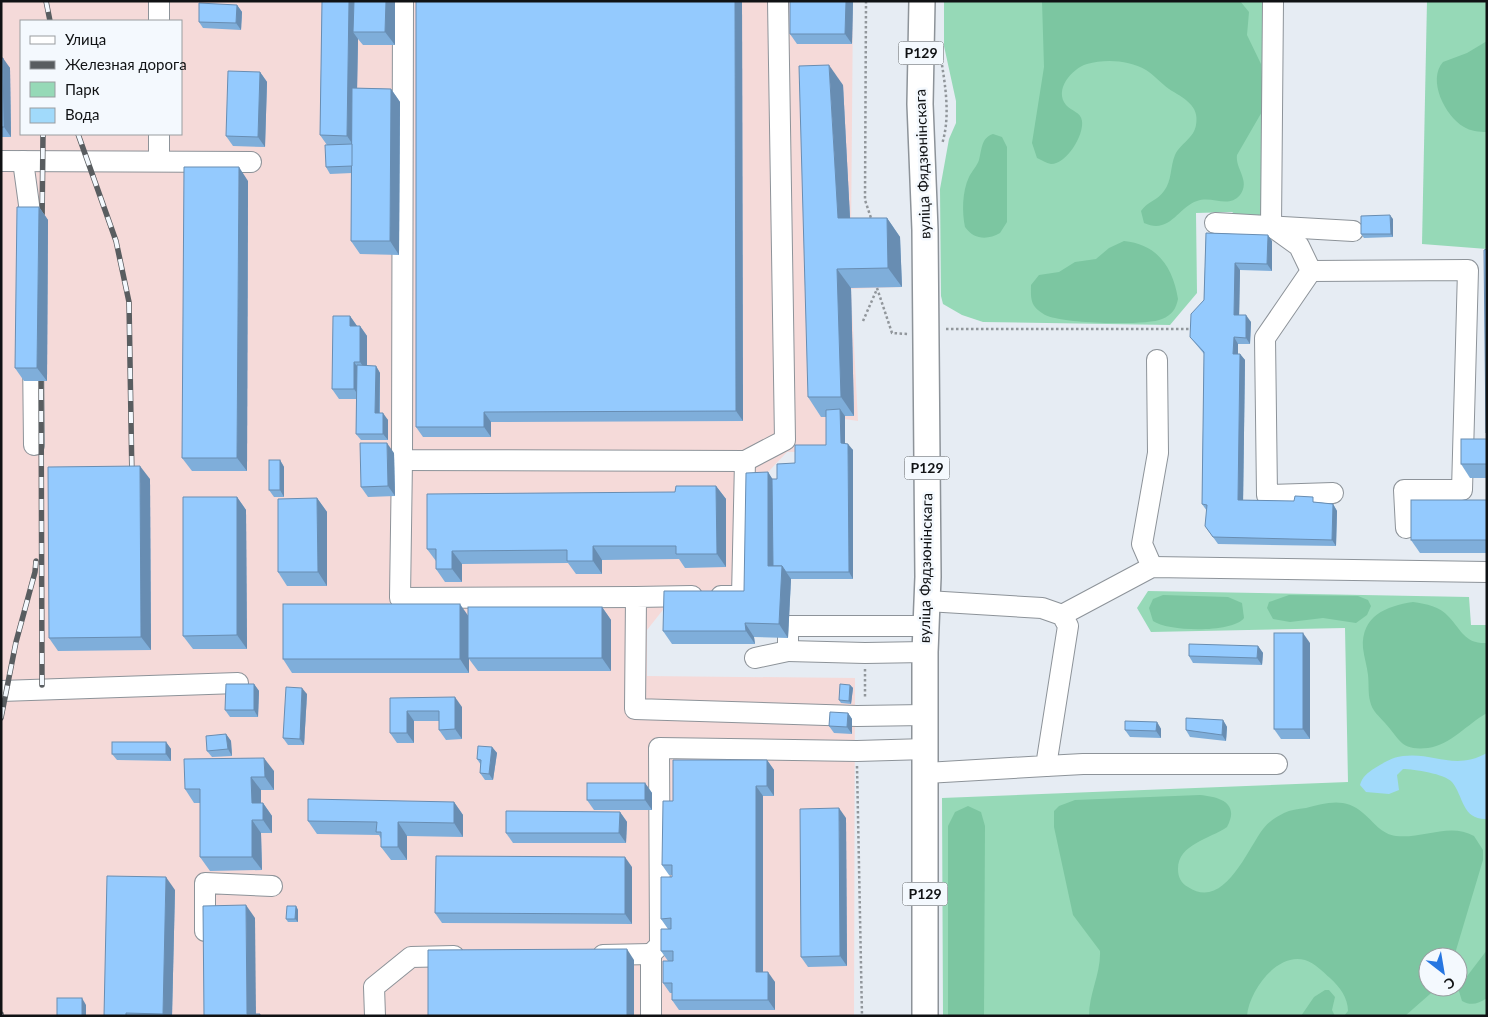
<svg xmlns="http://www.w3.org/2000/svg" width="1488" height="1017" viewBox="0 0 1488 1017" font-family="Lato,sans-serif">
<rect width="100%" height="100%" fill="#e6ecf3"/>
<path fill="#f5dad9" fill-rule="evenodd" d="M1 1H853L851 237 902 287 851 289 858 421 831 417V451L787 452 755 486 754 605 666 606 647 630V676L855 678 854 1016H1ZM21 21H181V134H21Z"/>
<g fill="#96d9b7" fill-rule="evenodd">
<polygon points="944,1 1267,1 1264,211 1260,217 1239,217 1232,212 1196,213 1197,293 1170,325 983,322 962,315 943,304 941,296 940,189 949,139 956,123 956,101 944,46"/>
<polygon points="1427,1 1487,1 1487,249 1422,244"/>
<path d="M1148 591 1469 597 1471 625H1487V1016H943L942 798 1348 782 1345 628 1151 632 1137 608ZM1428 957H1458V987H1428Z"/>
</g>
<g fill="#7cc6a1">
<path d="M1042 1H1240L1249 12 1247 35 1261 64 1263 110 1237 155C1235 169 1251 181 1240 195 1228 209 1212 195 1197 201 1178 207 1170 235 1144 223L1141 211C1147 202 1158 200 1164 191 1172 181 1170 167 1175 155 1180 144 1194 138 1196 125 1200 105 1183 98 1169 89 1161 83 1154 75 1146 70 1129 60 1105 59 1087 64 1071 69 1054 90 1066 105 1071 111 1081 112 1082 121 1084 135 1067 164 1051 164 1046 163 1042 160 1037 158L1032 143 1044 67Z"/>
<path d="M1487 41V132C1479 132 1470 131 1464 127 1445 116 1427 80 1443 62L1467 53Z"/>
<path d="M993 134 1002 137 1007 147V222L1000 233C988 240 974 240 965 227 962 212 962 192 969 177 972 171 977 166 979 160 982 149 981 138 993 134Z"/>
<path d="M1124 241C1157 244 1173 267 1178 299 1176 309 1172 315 1162 319 1146 326 1073 323 1055 318 1048 317 1040 313 1035 307 1030 301 1031 292 1031 285L1039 275 1059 272 1075 262 1096 259 1109 248Z"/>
<path d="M1163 595 1228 597 1242 603 1244 618C1233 633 1168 632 1153 621L1149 608 1153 599Z"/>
<polygon points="1289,595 1358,596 1368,600 1371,606 1367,615 1356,623 1323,618 1290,622 1273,619 1267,608 1269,602"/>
<path d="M1413 602C1427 604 1439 606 1449 617 1462 631 1465 644 1487 643V713C1467 724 1451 745 1428 748 1400 751 1400 739 1385 723 1379 716 1372 711 1370 701 1368 693 1369 684 1368 675 1367 666 1364 657 1363 648 1361 616 1386 606 1413 602Z"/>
<path d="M1200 795C1220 797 1240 803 1227 827 1210 839 1178 844 1178 869 1178 877 1181 883 1188 887 1224 911 1247 850 1263 829 1268 822 1276 817 1284 813 1290 810 1298 809 1306 808 1326 803 1345 797 1363 813 1374 822 1381 834 1396 836 1423 839 1450 822 1474 836L1483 850V860L1454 957H1428V987H1438L1405 1016H1344L1348 1011C1348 998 1340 987 1330 978 1323 972 1315 963 1305 960 1277 952 1249 991 1247 1016H1089C1089 993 1101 973 1100 951L1073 915 1054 827V811L1059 806 1075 800Z"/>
<polygon points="968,806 981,812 985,826 984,1016 948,1016 948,826 955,812"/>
<path d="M1487 950V998C1478 1004 1471 1006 1462 1001L1458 988Z"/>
<polygon points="1325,990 1329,990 1335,997 1332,1010 1335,1016 1301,1016 1314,997"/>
</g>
<path fill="#a1dafb" d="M1487 753V819C1462 820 1464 797 1452 782 1445 774 1414 769 1403 769L1397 775 1399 790 1389 794 1366 792 1360 785C1362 777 1367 773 1375 768 1383 763 1393 757 1403 756 1434 752 1454 771 1487 753Z"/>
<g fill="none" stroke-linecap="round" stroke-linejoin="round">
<defs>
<g id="minor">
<polyline points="159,1 159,21"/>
<polyline points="403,1 402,460 745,461 785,440 778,1"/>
<polyline points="1273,1 1271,226 1299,246 1311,271 1265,338 1267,495 1333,493"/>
<polyline points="159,134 159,161"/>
<polyline points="1,161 251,162"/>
<polyline points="23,161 33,234"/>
<polyline points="1215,223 1353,231"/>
<polyline points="1311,271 1468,270 1462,490 1404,490 1406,528"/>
<polyline points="33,355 34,445"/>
<polyline points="402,460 400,598 636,597"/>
<polyline points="1152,567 1142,544 1158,453 1157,360"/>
<polyline points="692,596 636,597 635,709 857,716 925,715"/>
<polyline points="721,596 742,596 745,461"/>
<polyline points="1062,615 1152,567 1487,572"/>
<polyline points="788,651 865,653 925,652"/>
<polyline points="755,658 788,651 788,626 926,626"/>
<polyline points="1,691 238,683"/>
<polyline points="1046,766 1083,764 1277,764"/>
<polyline points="926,773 1046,766 1068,626 1062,615 1042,608 927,601"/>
<polyline points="205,931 205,883 272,886"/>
<polyline points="603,955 651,954"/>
<polyline points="375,1016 374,987 411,957 454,956"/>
<polyline points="651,1016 651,954 660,945 659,748 857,751 926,749"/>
</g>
<polyline id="major" points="922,1 920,104 925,230 928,577 925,652 925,1016"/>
</defs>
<use href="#minor" stroke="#8d9399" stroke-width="22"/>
<use href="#major" stroke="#8d9399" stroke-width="28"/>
<g stroke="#91969b" stroke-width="2.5" stroke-dasharray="2.5 2.5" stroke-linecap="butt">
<polyline points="866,1 865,200 872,221"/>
<path d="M942 65C946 90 950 119 942 144"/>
<polyline points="877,288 892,333 908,334"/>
<polyline points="863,321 877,289"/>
<polyline points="946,329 1193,329"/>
<polyline points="865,669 865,699"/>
<polyline points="857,766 862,1016"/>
</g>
<use href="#minor" stroke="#fff" stroke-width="20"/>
<use href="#major" stroke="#fff" stroke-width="25"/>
<defs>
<g id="rail">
<polyline points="46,1 50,21"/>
<polyline points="78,134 116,241 129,302 132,480"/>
<polyline points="42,225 43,134"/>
<polyline points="41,367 42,685"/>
<polyline points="1,718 16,642 35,572 36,561"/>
<polyline points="1,1014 1,1016"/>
</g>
</defs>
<use href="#rail" stroke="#595d60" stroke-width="5.5"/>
<use href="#rail" stroke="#f4f9fe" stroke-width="4" stroke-dasharray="11" stroke-linecap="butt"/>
</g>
<g fill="#7faeda">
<polygon points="322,1 395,1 395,45 363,45 358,39 357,88 391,89 400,102 399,255 360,254 351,241 352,173 330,174 326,167 327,145 320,135"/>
<polygon points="416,1 742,1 743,421 491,422 491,437 423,437 416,427"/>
<polygon points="853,1 852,44 797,44 790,34"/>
<polygon points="237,5 242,12 241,30 203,28 199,22"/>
<polygon points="1,58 10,68 11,137 1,137"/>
<polygon points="260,72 267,82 265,147 233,146 226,136"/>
<polygon points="843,85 850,218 887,218 900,237 902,287 851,288 854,416 845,416 845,444 853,450 853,579 791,579 788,638 754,637 755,644 672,644 663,631 744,591 768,472 772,479 777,479 795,463 826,445 826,417 821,417 808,397"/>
<polygon points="248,181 247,471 192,471 182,458"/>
<polygon points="39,207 48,220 47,381 24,381 15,368"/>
<polygon points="1393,219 1393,237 1364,238 1361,234"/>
<polygon points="1206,233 1272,241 1272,271 1240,270 1239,315 1251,322 1250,344 1238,344 1238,354 1240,354 1245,360 1243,500 1317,502 1333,504 1337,511 1336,546 1218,544 1205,526 1207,511 1202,504 1204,354 1195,343 1190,337 1204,300"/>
<polygon points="350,316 357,326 360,326 367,336 367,366 376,366 380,373 380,413 388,420 388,440 361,440 356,434 356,399 339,399 332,389"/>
<polygon points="1487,439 1487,478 1470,478 1461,464"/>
<polygon points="394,453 395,496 368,497 361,487"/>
<polygon points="280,460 284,467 284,497 274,497 269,490"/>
<polygon points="150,479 151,650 58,651 49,638"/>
<polygon points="716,486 726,499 726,567 685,568 679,559 602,560 602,574 576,574 568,563 462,564 462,582 445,582 436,569 436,561 427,549 675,492"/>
<polygon points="237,497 246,510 247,649 193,649 183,636"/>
<polygon points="317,498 327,512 327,586 287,586 278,572"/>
<polygon points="1487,500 1487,553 1420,553 1411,540"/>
<polygon points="602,607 611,620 611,671 478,671 469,659 469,673 292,673 283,659 468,617"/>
<polygon points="1310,643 1310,739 1281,739 1274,729"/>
<polygon points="1258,646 1263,653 1262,665 1193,663 1189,656"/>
<polygon points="254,684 259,691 258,717 230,717 225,710"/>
<polygon points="850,685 853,688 851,704 841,703 839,700"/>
<polygon points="307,694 304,745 288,745 283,738"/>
<polygon points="390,698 462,707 462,739 446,740 439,730 439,721 414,721 414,743 397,743 390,733"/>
<polygon points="848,713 852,719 852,734 834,733 829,726"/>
<polygon points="1223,720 1227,727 1226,741 1190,737 1186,730"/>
<polygon points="1157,722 1161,729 1161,738 1130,737 1125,730"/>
<polygon points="226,734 231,741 232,756 212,757 207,751"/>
<polygon points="166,742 171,749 171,761 117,760 112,754"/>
<polygon points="492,747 497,753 493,780 485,780 480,773 481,765 477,759"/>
<polygon points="767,760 774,770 774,796 763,796 763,972 775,982 775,1010 679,1010 672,1000 672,993 670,993 663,983 668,961 661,951 671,929 668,929 661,919 672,877 672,875 669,875 662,865"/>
<polygon points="274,771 274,790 261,790 261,803 263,803 272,816 272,833 261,833 262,870 210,871 200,857 200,803 194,803 185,789"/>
<polygon points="645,783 652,793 652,810 594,810 587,800"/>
<polygon points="454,802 463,815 463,837 407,836 407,860 391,860 381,847 381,839 379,835 317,834 308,821"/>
<polygon points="620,812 627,822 626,843 513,843 506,833"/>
<polygon points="846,818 847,966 808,967 801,957"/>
<polygon points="632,867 632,924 442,923 435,913"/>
<polygon points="175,890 172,1016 104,1016"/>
<polygon points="296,906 298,910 298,922 288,922 286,919"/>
</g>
<g fill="#688db2">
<polygon points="349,1 359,1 353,32 358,39 356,149 347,136"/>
<polygon points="386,1 395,1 395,45 385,32"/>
<polygon points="735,1 742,1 743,421 736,411"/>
<polygon points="846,1 853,1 852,44 845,34"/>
<polygon points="237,5 242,12 241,30 236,23"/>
<polygon points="3,58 10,68 11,137 4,127"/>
<polygon points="829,65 843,85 851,237 838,218"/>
<polygon points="260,72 267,82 265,147 258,137"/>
<polygon points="391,89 400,102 399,255 390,241"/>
<polygon points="239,167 248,181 247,471 237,458"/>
<polygon points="39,207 48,220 47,381 37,368"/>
<polygon points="1390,215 1393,219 1393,237 1391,234"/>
<polygon points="887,218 900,237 902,287 888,268"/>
<polygon points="1268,235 1272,241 1272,271 1267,264"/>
<polygon points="1235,263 1240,270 1239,322 1234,315"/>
<polygon points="837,269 851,288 854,416 841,397"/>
<polygon points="1246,315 1251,322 1250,344 1246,338"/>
<polygon points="350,316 357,326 350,326"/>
<polygon points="360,326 367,336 367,372 360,362"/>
<polygon points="1234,337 1238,344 1238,360 1233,354"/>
<polygon points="1240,354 1245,360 1243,507 1238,500"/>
<polygon points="354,362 361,372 361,399 354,389"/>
<polygon points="376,366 380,373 379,420 375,413"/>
<polygon points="840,409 845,416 845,450 841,443"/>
<polygon points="484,412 491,422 491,437 484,427"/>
<polygon points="383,413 388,420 388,440 383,434"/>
<polygon points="387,443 394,453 395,496 388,486"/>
<polygon points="848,444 853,450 853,579 849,572"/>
<polygon points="280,460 284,467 284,497 280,490"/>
<polygon points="140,466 150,479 151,650 141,637"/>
<polygon points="768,472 777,486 777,572 768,566"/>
<polygon points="716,486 726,499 726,567 717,554"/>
<polygon points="237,497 246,510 247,649 237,635"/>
<polygon points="317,498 327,512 327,586 318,572"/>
<polygon points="1333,504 1337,511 1336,546 1332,540"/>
<polygon points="593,546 602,560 602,574 593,561"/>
<polygon points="452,551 462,564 462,582 452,569"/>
<polygon points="782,566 791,579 788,638 779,624"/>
<polygon points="460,604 469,617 469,673 460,659"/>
<polygon points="602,607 611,620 611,671 602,658"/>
<polygon points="745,623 754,637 755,644 746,631"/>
<polygon points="1303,633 1310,643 1310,739 1303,729"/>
<polygon points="1258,646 1263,653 1262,665 1257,658"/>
<polygon points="254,684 259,691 258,717 254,710"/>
<polygon points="850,685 853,688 851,704 849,701"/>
<polygon points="302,688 307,694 304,745 300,739"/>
<polygon points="455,697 462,707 462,739 455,729"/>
<polygon points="407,711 414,721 414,743 407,733"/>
<polygon points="848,713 852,719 852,734 847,727"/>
<polygon points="1223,720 1227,727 1226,741 1222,735"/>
<polygon points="1157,722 1161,729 1161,738 1156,731"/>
<polygon points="226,734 231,741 232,756 228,749"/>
<polygon points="166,742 171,749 171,761 166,754"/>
<polygon points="492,747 497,753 493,780 489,774"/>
<polygon points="264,758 274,771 274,790 265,777"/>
<polygon points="767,760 774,770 774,796 767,786"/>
<polygon points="251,777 261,790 261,816 252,803"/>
<polygon points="645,783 652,793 652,810 645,800"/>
<polygon points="756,786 763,796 763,982 756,972"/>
<polygon points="454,802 463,815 463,837 454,823"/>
<polygon points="263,803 272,816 272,833 263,820"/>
<polygon points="839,808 846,818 847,966 840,956"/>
<polygon points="620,812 627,822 626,843 619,833"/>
<polygon points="252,820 261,833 262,870 252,857"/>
<polygon points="398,822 407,836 407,860 398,847"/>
<polygon points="625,857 632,867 632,924 625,914"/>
<polygon points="166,877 175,890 172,1016 164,1016 163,1014"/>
<polygon points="246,905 255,918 256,1016 247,1014"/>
<polygon points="296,906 298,910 298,922 295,919"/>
<polygon points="627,949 634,960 634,1016 627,1016"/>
<polygon points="768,972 775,982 775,1010 768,1000"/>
<polygon points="82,998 86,1005 86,1016 82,1016"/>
</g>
<g fill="#94cafe" stroke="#688db2">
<polygon points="322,1 349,1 347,136 320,135"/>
<polygon points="354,1 386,1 385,32 353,32"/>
<polygon points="416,1 735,1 736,411 484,412 484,427 416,427"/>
<polygon points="790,1 846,1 845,34 790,34"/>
<polygon points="199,3 237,5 236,23 199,22"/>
<polygon points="1,58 3,58 4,127 1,127"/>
<polygon points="829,65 838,218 887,218 888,268 837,269 841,397 808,397 799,66"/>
<polygon points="228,71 260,72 258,137 226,136"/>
<polygon points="352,88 391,89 390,241 351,241"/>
<polygon points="352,144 352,166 326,167 325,145"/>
<polygon points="184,167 239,167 237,458 182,458"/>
<polygon points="17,207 39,207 37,368 15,368"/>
<polygon points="1390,215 1391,234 1361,234 1361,216"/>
<polygon points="1206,233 1268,235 1267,264 1235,263 1234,315 1246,315 1246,338 1234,337 1233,354 1240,354 1238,500 1294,501 1295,496 1313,497 1313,502 1333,504 1332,540 1213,537 1205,526 1207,505 1202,504 1204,352 1190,337 1191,314 1204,300"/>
<polygon points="1487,249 1487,433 1486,433 1484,250"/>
<polygon points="333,316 350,316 350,326 360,326 360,362 354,362 354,389 332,389"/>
<polygon points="357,365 376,366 375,413 383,413 383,434 356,434"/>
<polygon points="840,409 841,443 848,444 849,572 786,572 782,566 773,566 772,479 777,479 777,464 795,463 795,445 826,445 826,410"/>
<rect x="1461" y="439" width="26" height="25"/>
<polygon points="360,443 387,443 388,486 361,487"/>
<rect x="269" y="460" width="11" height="30"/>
<polygon points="140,466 141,637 49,638 48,467"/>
<polygon points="768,472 768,566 782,566 779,624 745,623 746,631 663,631 664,591 744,591 746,473"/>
<polygon points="676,486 716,486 717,554 676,554 676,546 593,546 593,561 567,561 567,550 452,551 452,569 436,569 436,549 427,549 427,494 675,492"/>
<polygon points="183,497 237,497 237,635 183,636"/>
<polygon points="317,498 318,572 278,572 278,499"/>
<rect x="1411" y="500" width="76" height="40"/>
<rect x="283" y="604" width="177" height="55"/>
<rect x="468" y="607" width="134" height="51"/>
<rect x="1274" y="633" width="29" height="96"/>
<polygon points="1189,644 1258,646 1257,658 1189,656"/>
<polygon points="226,684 254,684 254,710 225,710"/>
<polygon points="840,684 850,685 849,701 839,700"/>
<polygon points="286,687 302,688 300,739 283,738"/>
<polygon points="455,697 455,729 439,730 439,711 407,711 407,733 390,733 390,698"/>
<polygon points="830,712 848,713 847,727 829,726"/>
<polygon points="1186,718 1223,720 1222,735 1186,730"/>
<polygon points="1125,721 1157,722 1156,731 1125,730"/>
<polygon points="226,734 228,749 207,751 206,736"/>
<rect x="112" y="742" width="54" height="12"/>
<polygon points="478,746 492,747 489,774 480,773 481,760 477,759"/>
<polygon points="264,758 265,777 251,777 252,803 263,803 263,820 252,820 252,857 200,857 200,789 185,789 184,759"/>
<polygon points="673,760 767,760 767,786 756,786 756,972 768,972 768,1000 672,1000 672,983 663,983 663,961 673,961 673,951 661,951 661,929 671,929 671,918 661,919 661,877 672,877 672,865 662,865 663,801 673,801"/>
<rect x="587" y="783" width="58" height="17"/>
<polygon points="308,799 454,802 454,823 398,822 398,847 381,847 381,832 376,832 377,822 308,821"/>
<polygon points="839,808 840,956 801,957 800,809"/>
<polygon points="506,811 620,812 619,833 506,833"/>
<polygon points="436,856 625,857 625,914 435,913"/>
<polygon points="107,876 166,877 163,1014 126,1013 126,1016 104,1016"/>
<polygon points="246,905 247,1014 260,1014 260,1016 204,1016 203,906"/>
<polygon points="287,906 296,906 295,919 286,919"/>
<polygon points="627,949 627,1016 428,1016 428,950"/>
<rect x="57" y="998" width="25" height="18"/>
</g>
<g text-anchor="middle" stroke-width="5" stroke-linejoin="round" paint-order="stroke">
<g fill="#f4f9fe" stroke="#54575a" stroke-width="1">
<rect x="898.5" y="41.5" width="45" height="23" rx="4"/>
<rect x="904.5" y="456.5" width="45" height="23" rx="4"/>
<rect x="902.5" y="882.5" width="45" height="23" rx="4"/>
</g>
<g font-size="14" font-weight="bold" fill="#101214">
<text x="921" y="58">Р129</text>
<text x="927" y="473">Р129</text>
<text x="925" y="899">Р129</text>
</g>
<g font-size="15" fill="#101214" stroke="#f4f9fe">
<text transform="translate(923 164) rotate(-92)" y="5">вуліца Фядзюнінскага</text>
<text transform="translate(926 568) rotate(-89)" y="5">вуліца Фядзюнінскага</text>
</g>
</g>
<rect width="1488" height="1017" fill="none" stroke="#101214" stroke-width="5"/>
<rect x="20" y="20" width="162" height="115" fill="#f4f9fe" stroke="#999da0"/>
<rect x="30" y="36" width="25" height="8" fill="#ffffff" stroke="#999da0"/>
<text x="65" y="45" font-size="15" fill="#101214">Улица</text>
<rect x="30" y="61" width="25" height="8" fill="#595d60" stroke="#999da0"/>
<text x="65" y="70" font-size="15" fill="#101214">Железная дорога</text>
<rect x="30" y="82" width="25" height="15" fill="#96d9b7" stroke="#999da0"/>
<text x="65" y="95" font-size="15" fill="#101214">Парк</text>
<rect x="30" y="108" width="25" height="15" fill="#a1dafb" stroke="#999da0"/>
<text x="65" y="120" font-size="15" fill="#101214">Вода</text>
<g transform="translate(1443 972) rotate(149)"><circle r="24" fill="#f4f9fe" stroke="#999da0"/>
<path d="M0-4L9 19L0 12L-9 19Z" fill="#2776e1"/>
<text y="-8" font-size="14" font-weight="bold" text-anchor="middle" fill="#101214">С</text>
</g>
</svg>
